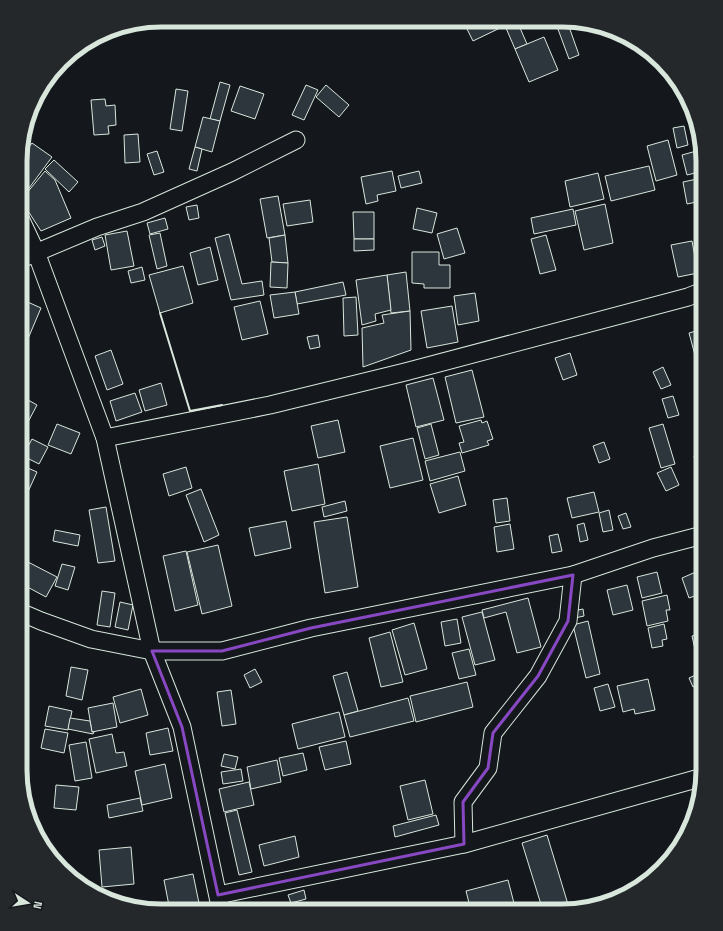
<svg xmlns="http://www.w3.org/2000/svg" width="723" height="931" viewBox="0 0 723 931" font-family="'Space Grotesk',sans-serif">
<rect width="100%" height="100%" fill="#14181c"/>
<g fill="#2c363c" stroke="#d8e6dc">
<polygon points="463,21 496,21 500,28 473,41"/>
<polygon points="503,21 517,21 527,44 515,49"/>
<polygon points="555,21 567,21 579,55 569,59"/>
<polygon points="544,37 558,70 529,82 515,49"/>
<polygon points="621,37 635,42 623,44"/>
<polygon points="220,82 230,85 220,121 210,119"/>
<polygon points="306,85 318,90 304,120 292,115"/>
<polygon points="326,85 349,105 339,117 316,97"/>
<polygon points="240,86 264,94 255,119 231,111"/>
<polygon points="176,89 188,91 182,131 170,129"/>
<polygon points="105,99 106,106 115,105 116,125 108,126 109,134 94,135 91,100"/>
<polygon points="203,117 220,121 212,152 195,147"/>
<polygon points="684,126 688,145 677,148 673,128"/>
<polygon points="25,132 28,135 21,145 21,142"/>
<polygon points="138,134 140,162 125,163 124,135"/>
<polygon points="668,140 677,175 656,181 647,146"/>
<polygon points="32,143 52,157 21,199 21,157"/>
<polygon points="195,147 202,149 197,171 189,169"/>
<polygon points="700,150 703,161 703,171 687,175 682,155"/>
<polygon points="157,151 164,172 154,175 147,154"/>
<polygon points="54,160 78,182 69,192 45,169"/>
<polygon points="649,166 655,190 611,201 605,176"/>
<polygon points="45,171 55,180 71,218 41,231 21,200"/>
<polygon points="392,171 396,191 377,195 378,201 366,204 361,177"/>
<polygon points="419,171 422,183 401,188 398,176"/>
<polygon points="598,173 604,199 570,207 565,181"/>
<polygon points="697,179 701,201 687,204 683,182"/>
<polygon points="278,196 285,235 267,238 260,199"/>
<polygon points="310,200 313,222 287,226 283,204"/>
<polygon points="605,204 613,243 584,250 575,211"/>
<polygon points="197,205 199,218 189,220 186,207"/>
<polygon points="417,208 437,213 432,233 413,229"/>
<polygon points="573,209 576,225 534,234 531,218"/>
<polygon points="353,212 374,212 374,239 354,239"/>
<polygon points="165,218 168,229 150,234 147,223"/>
<polygon points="457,228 465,253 444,259 437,234"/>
<polygon points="127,231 134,266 111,270 105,235"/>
<polygon points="160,233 167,266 157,269 149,235"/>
<polygon points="229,234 242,284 262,281 264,295 231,300 215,238"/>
<polygon points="285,235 288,263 272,262 269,238"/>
<polygon points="546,235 556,270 540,274 531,239"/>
<polygon points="703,236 703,267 701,268 695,238"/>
<polygon points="102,237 105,246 95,250 92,240"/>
<polygon points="354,239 374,239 374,250 354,251"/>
<polygon points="692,241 698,273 678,277 671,245"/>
<polygon points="210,247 218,280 198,285 190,253"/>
<polygon points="412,252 439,252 439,265 450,265 450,288 424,288 424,284 412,283"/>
<polygon points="271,262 288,263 287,288 270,287"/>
<polygon points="183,266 193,303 160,313 149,275"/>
<polygon points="142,267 145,280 131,283 128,271"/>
<polygon points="406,272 410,311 391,313 387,275"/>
<polygon points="387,275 391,310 375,314 376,321 362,325 356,280"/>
<polygon points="343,282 346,295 297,304 295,292"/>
<polygon points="295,292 299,314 274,318 270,295"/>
<polygon points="475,293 479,321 458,325 454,296"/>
<polygon points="356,297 358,335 344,336 343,298"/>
<polygon points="21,299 41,308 27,341 21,338"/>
<polygon points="260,301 268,334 242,340 234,307"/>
<polygon points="452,306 458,342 427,348 421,311"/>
<polygon points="410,311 411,350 363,367 362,328 384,323 382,315"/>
<polygon points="703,329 703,369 699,370 689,333"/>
<polygon points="318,335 320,347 310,349 307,337"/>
<polygon points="111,350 123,384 107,390 95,356"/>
<polygon points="570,353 577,375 563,380 555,358"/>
<polygon points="663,367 671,385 661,389 653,372"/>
<polygon points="703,369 703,384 699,370"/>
<polygon points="472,370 484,417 456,423 445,377"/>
<polygon points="433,378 444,420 416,427 406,385"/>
<polygon points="161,383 167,405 145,411 139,390"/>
<polygon points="135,393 142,412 116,421 110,401"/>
<polygon points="21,396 37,405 27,424 21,421"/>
<polygon points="673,396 679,415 668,418 662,399"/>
<polygon points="338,420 345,452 318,458 311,426"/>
<polygon points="481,420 482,423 487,421 493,439 487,441 489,445 462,453 459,443 464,442 459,426"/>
<polygon points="57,424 80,433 71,454 48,445"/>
<polygon points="431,424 439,455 425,459 417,428"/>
<polygon points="663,424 675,464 661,468 649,428"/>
<polygon points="413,438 423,480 390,488 380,446"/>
<polygon points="32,439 48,447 39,464 23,456"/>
<polygon points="604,442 610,459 599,463 593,446"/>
<polygon points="460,452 465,471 430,481 425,461"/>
<polygon points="703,453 703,483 702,483 694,456"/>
<polygon points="318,464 325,504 292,511 284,471"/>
<polygon points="21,465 37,472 27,494 21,491"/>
<polygon points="186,467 192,488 169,496 163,474"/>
<polygon points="671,467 679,485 666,491 657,473"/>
<polygon points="458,476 466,505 439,513 430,484"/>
<polygon points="201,489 219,535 204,542 186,495"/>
<polygon points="594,492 599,512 572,518 567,498"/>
<polygon points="507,498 510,521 496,523 493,500"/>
<polygon points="345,501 347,511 324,517 322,507"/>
<polygon points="106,507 115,561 98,563 89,510"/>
<polygon points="609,510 613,530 603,532 599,513"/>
<polygon points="626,513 631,527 623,529 618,516"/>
<polygon points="347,517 358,587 325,593 314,522"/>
<polygon points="286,521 291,548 255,556 249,528"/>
<polygon points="584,523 588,540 580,542 577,525"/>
<polygon points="510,524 514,549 497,552 494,527"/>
<polygon points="55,530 80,535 78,546 53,541"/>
<polygon points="558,534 562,551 552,553 549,536"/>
<polygon points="218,545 232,606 202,614 187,552"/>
<polygon points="186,551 198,605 175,611 163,556"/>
<polygon points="20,552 28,556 20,570"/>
<polygon points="28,562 57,577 46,597 20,583 20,577"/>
<polygon points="62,564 75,567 68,590 55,586"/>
<polygon points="698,571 703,584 703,593 689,598 682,578"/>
<polygon points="657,572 662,593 642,598 637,577"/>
<polygon points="627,585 633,610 613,615 607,590"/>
<polygon points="102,591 115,593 110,627 97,625"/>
<polygon points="667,595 670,610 666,610 668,621 647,626 642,601"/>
<polygon points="528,598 541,647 517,653 506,612 484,618 482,610"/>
<polygon points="120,602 133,605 128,630 115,627"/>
<polygon points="583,609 584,616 575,618 573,611"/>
<polygon points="482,612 495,660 475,665 462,617"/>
<polygon points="457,619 461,643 445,646 441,622"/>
<polygon points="588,621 600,674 586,678 573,625"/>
<polygon points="414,623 427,669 405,675 392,630"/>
<polygon points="664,624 667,639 662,640 663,646 652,648 648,628"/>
<polygon points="390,632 403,682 381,687 369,638"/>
<polygon points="703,633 703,656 697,658 692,636"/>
<polygon points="469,649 476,675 459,679 452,653"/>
<polygon points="71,667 88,670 82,700 66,696"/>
<polygon points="255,669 262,682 250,688 244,675"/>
<polygon points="347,672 358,711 344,715 333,676"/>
<polygon points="700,673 703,682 693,687 689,678"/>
<polygon points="648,679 655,710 635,714 634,709 623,712 617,686"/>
<polygon points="467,682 473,707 416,722 410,696"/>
<polygon points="608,684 615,707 600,711 594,688"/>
<polygon points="141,689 148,715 120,723 113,697"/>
<polygon points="231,690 236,724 222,726 217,692"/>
<polygon points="408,698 414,721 350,737 344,715"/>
<polygon points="113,703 117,727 92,732 88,708"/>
<polygon points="49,706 72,711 68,730 45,726"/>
<polygon points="339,712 345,737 298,749 292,724"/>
<polygon points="70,718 90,721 92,732 94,732 93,734 68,729"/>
<polygon points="168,728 173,751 150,755 146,733"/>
<polygon points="45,729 68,733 64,753 41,748"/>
<polygon points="112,734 116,753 124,752 127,766 96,773 89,739"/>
<polygon points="346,741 351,764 325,770 319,747"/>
<polygon points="86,742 92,778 75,781 69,745"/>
<polygon points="303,753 307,770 283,776 279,758"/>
<polygon points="224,754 238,757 235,769 221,766"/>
<polygon points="277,760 281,782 251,789 247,767"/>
<polygon points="165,764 172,798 142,805 135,771"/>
<polygon points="241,769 243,781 223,784 221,772"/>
<polygon points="425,780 433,814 408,820 400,786"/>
<polygon points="249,782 254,805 224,812 219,789"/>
<polygon points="56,785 79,787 76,810 54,808"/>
<polygon points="140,798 143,811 109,818 107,805"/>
<polygon points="237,810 252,872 239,875 225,813"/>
<polygon points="436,815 439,825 395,837 393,826"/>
<polygon points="547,835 570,911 543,911 522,843"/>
<polygon points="295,836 299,857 264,866 259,845"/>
<polygon points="131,847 134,884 102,887 99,850"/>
<polygon points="193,874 200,908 206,906 207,911 170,911 164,880"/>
<polygon points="508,880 516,911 471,911 466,891"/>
<polygon points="304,890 306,899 291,903 288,895"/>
<polygon points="273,907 274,911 261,911"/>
<polygon points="295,907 315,911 294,911"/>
</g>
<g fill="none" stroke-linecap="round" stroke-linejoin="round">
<defs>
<g id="street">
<polyline points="21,220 36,252 105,438 152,651 182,727 221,911"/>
<polyline points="21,259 97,227 143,212 232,172 296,140"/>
<polyline points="105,438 270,405 405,372 688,297 703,291"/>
<polyline points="20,612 41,621 91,639 152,651 222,651 311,628 573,575 653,548 703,535"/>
<polyline points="464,844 463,802 488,768 493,733 538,676 568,621 573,575"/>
<polyline points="218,895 464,844 703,777"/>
</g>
</defs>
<use href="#street" stroke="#d8e6dc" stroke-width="19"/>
<use href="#street" stroke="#14181c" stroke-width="17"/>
<polyline stroke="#d8e6dc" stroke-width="2" points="160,313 190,411 222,405"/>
</g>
<path fill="none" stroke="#8948c3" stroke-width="3" stroke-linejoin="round" d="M573 575 568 621 538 676 493 733 488 768 463 802 464 844 218 895 182 727 152 651H222L311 628Z"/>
<path d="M0 0H723V931H0ZM161 27H562A134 134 0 0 1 696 161V770A134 134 0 0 1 562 904H161A134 134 0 0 1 27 770V161A134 134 0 0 1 161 27Z" fill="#24282b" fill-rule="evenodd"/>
<path fill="none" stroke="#d8e6dc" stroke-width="5" d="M161 27H562A134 134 0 0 1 696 161V770A134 134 0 0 1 562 904H161A134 134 0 0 1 27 770V161A134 134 0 0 1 161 27Z"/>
<g transform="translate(28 903) rotate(102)" stroke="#14181c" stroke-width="3" paint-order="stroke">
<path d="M0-3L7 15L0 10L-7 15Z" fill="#d8e6dc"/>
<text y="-6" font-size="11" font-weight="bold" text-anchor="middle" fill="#d8e6dc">N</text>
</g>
</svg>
